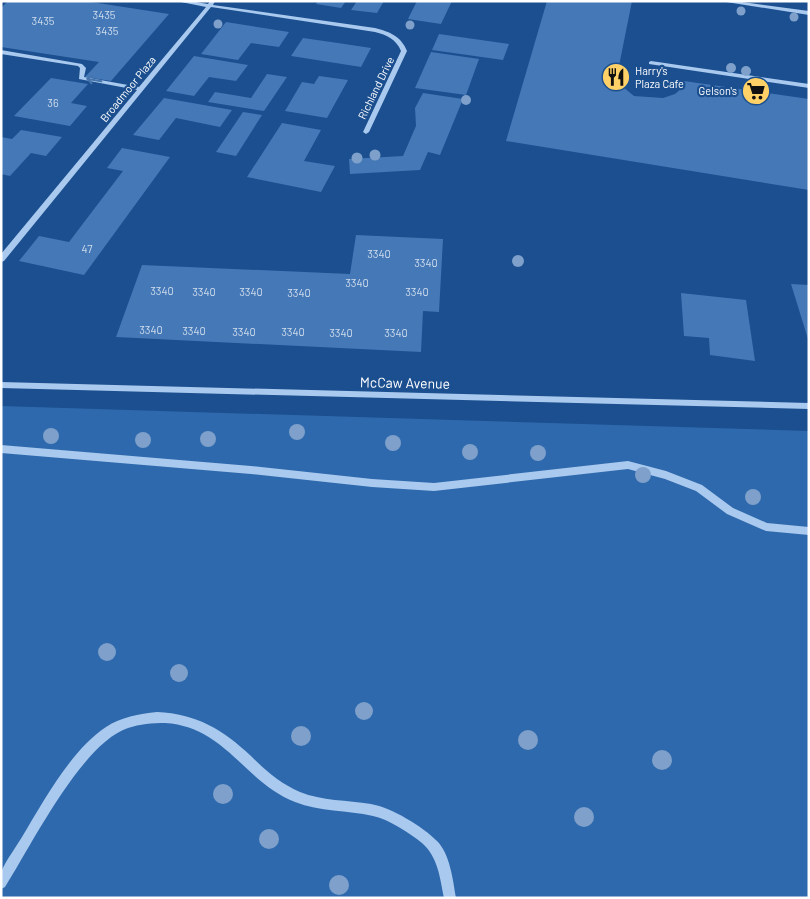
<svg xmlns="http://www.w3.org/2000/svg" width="810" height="899" viewBox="0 0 810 899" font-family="Barlow,sans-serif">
<rect width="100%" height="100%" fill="#1b4f8f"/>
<polygon fill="#2e69ad" points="1,406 809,431 809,898 1,898"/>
<g fill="#4478b7">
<polygon points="8,1 85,1 169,14 111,81 85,77 99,62 1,47 1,8"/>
<polygon points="318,1 346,1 341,8 316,4"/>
<polygon points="357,1 384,1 377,13 351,10"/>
<polygon points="417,1 452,1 441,24 408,19"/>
<polygon points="547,1 632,1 616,81 634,96 663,98 675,94 682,88 684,81 809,99 809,190 506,141"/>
<polygon points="226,22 289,32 279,47 251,43 238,60 201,54"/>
<polygon points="439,34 509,44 503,60 432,50"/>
<polygon points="303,38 338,43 371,48 361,67 291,56"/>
<polygon points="431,52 479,59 466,95 415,88"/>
<polygon points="194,56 248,65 236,81 209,77 194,96 166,91"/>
<polygon points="267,74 287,77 264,111 208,102 215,92 251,98"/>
<polygon points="319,76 348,80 327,118 285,111 302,82 314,84"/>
<polygon points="51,78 88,84 71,103 87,106 70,126 14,116"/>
<polygon points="423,93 463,99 440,155 428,152 420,170 350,174 349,159 403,156 416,126 415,108"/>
<polygon points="164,98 232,110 220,127 176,118 159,140 133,135"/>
<polygon points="243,112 262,115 236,156 216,152"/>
<polygon points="282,123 321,130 304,161 335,166 321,192 247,177"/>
<polygon points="21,130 62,137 46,156 31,153 10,176 1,174 1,137 12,139"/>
<polygon points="122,148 170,157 84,275 19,261 39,236 69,242 123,171 107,168"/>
<polygon points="356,235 443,239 439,312 423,311 421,352 116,337 142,265 350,274"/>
<polygon points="791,284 809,285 809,339 808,339"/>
<polygon points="681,293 746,300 755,361 710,355 709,338 684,336"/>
</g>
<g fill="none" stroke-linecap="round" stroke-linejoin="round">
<g fill="#a9c9ee" fill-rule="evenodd">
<path d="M176 1H190L208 4 210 1H215L213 5 375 28C390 32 401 36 407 51L369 132 366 134 363 132 401 51C396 39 387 35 375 32L211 7 4 261 1 262V254L137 90 79 79 80 68 78 66 1 54V50L82 64 86 68 84 77 139 87 206 7Z"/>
<polygon points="720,1 735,1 809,11 809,15"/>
<polygon points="651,61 809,84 809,88 649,64 649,62"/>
<polygon points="1,382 809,403 809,409 1,388"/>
<polygon points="1,445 251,466 372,479 434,483 628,461 666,471 702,485 733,508 767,523 809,527 809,535 766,531 727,514 696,491 665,479 628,469 434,491 372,487 251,474 1,453"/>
<path d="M157 712C197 714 222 729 251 756 265 770 281 784 300 792 322 801 347 800 371 804 392 808 422 826 437 841 450 854 453 880 456 898H444C440 878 438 857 422 843 408 832 390 820 373 816 347 810 320 812 295 802 244 782 226 727 165 723 152 723 140 724 128 728 82 743 31 846 5 887L1 889C1 883 0 875 2 870 7 859 16 847 22 837 43 802 71 750 106 727 121 717 139 714 157 712Z"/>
</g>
</g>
<g fill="#7ea0ca">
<circle cx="741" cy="11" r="4.5"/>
<circle cx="794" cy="17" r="4.5"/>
<circle cx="218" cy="24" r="4.5"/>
<circle cx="410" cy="25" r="4.5"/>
<circle cx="731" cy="68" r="5"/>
<circle cx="746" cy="71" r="5"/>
<circle cx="466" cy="100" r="5"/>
<circle cx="375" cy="155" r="5.5"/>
<circle cx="357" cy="158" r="5.5"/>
<circle cx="518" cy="261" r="6"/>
<circle cx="297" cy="432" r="8"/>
<circle cx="51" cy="436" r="8"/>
<circle cx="208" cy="439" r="8"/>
<circle cx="143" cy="440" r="8"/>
<circle cx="393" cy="443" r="8"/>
<circle cx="470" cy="452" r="8"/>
<circle cx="538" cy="453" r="8"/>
<circle cx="643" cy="475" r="8"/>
<circle cx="753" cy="497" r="8"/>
<circle cx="107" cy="652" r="9"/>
<circle cx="179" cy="673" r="9"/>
<circle cx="364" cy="711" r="9"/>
<circle cx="301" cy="736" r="10"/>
<circle cx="528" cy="740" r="10"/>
<circle cx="662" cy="760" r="10"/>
<circle cx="223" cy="794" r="10"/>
<circle cx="584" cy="817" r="10"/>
<circle cx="269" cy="839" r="10"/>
<circle cx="339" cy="885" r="10"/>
</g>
<defs><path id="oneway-shaft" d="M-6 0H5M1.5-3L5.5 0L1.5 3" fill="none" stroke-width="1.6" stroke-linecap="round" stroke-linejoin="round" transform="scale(1.25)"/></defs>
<use stroke="#4674ac" href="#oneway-shaft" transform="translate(94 80) rotate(-170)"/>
<defs>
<symbol id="restaurant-disc" viewBox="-11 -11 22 22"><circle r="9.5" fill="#ffd166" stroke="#1b4f8f"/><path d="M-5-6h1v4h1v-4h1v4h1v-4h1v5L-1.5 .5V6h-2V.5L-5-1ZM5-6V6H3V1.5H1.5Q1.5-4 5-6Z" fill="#111"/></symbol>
<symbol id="supermarket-disc" viewBox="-11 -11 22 22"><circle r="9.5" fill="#ffd166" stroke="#1b4f8f"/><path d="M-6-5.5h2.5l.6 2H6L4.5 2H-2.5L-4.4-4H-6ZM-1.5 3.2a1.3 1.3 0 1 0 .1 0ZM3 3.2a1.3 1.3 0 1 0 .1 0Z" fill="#111"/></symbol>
</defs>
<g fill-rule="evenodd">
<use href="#restaurant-disc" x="600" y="61" width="32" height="32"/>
<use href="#supermarket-disc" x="740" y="75" width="32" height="32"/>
</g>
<g text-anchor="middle" stroke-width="4.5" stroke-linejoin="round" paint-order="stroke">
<g font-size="11" fill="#d0dded">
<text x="104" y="19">3435</text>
<text x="43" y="25">3435</text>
<text x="107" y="35">3435</text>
<text x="53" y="107">36</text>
<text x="87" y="253">47</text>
<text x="379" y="258">3340</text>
<text x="426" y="267">3340</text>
<text x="357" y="287">3340</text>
<text x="162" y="295">3340</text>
<text x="204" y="296">3340</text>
<text x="251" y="296">3340</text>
<text x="417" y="296">3340</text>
<text x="299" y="297">3340</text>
<text x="151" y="334">3340</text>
<text x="194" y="335">3340</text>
<text x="244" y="336">3340</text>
<text x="293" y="336">3340</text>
<text x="341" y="337">3340</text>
<text x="396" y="337">3340</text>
</g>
<g font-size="11" fill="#fff" stroke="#1b4f8f" text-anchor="start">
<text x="635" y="75">Harry's<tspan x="635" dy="13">Plaza Cafe</tspan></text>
<text x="737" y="95" text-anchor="end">Gelson's</text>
</g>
<g font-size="11" fill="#fff" stroke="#1b4f8f">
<text transform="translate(376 88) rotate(-64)" y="4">Richland Drive</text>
<text transform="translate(128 89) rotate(-51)" y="4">Broadmoor Plaza</text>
</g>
<g font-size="14" fill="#fff" stroke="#1b4f8f">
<text transform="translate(405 383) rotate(1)" y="5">McCaw Avenue</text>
</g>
</g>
<rect width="810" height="899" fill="none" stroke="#ffffff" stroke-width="5"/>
</svg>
